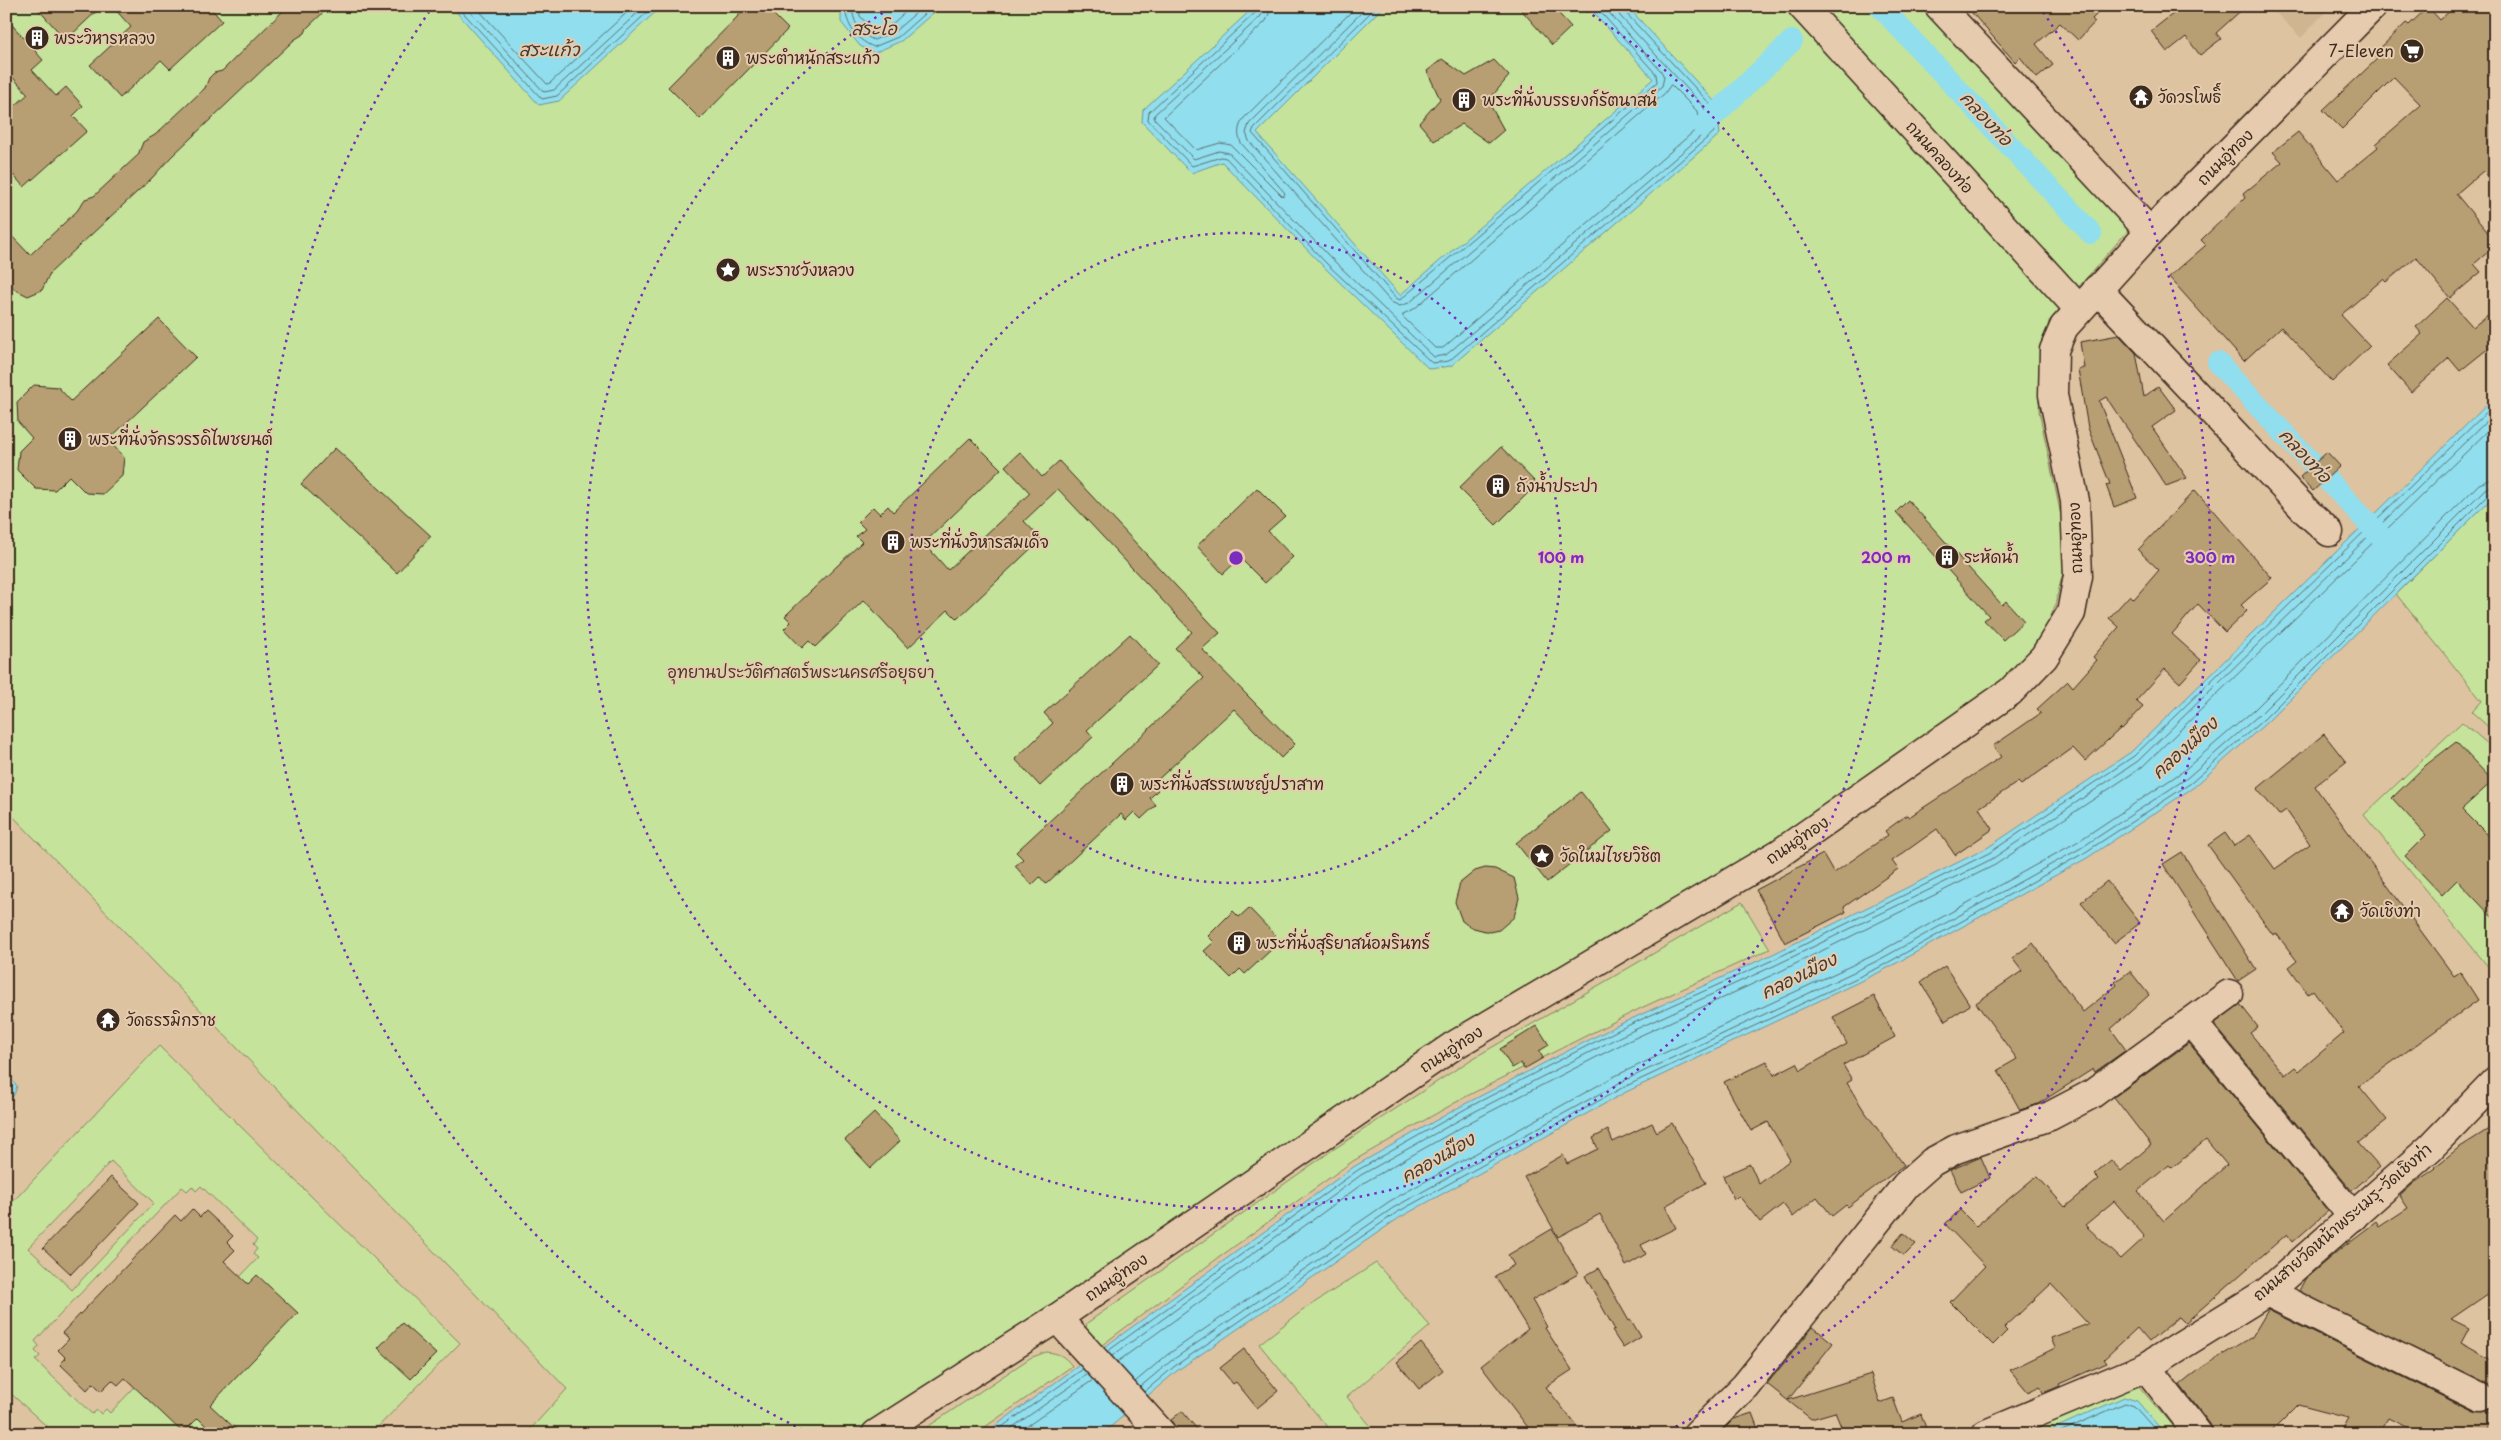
<svg xmlns="http://www.w3.org/2000/svg" width="2501" height="1440" viewBox="0 0 2501 1440" font-family="'Playpen Sans','Playpen Sans Thai',sans-serif">
<rect width="100%" height="100%" fill="#dec3a0"/>
<filter id="ink" filterUnits="userSpaceOnUse"><feTurbulence type="fractalNoise" baseFrequency=".02" numOctaves="2"/><feDisplacementMap in="SourceGraphic" scale="10" xChannelSelector="R" yChannelSelector="G"/><feConvolveMatrix kernelMatrix="1 2 1 2 8 2 1 2 1" color-interpolation-filters="sRGB"/></filter>
<g filter="url(#ink)">
<polygon fill="#cfb590" points="2269,6 2331,6 2301,38"/>
<g fill="#c5e39b" stroke="#80865c" fill-rule="evenodd">
<polygon points="6,6 1926,6 2131,227 2049,321 2042,355 2039,411 2063,525 2064,568 2054,609 2037,647 2001,685 1774,845 860,1434 526,1434 567,1389 6,809"/>
<polygon points="2495,495 2495,733 2472,712 2482,701 2396,594"/>
<polygon points="2462,722 2495,750 2495,975 2364,815"/>
<polygon points="1742,902 1770,949 1641,1008 1467,1096 1353,1161 1214,1261 1098,1348 1085,1332 1087,1323 1334,1149 1472,1059"/>
<path d="M159 1046 460 1343 371 1434H55L6 1389V1209ZM111 1161 154 1203 72 1290 28 1248ZM192 1186 196 1191 201 1186 257 1240 253 1245 257 1249 253 1254 258 1258 110 1413 106 1409 101 1414 97 1410 92 1414 35 1360 40 1356 35 1351 39 1346 35 1341 182 1187 187 1191Z"/>
<polygon points="1376,1263 1430,1326 1347,1397 1377,1434 1333,1434 1259,1344 1306,1308"/>
<path d="M1046 1352C1058 1353 1065 1356 1072 1366L975 1434H917L1030 1358Z"/>
<polygon points="2137,1384 2179,1434 2017,1434"/>
</g>
<g fill="#90deee" stroke="#6e969b">
<polygon points="451,6 662,6 559,101 539,105"/>
<polygon points="841,6 941,6 901,41 874,53 860,46 841,22"/>
<polygon points="1255,6 1384,6 1257,133 1400,295 1653,79 1588,6 1627,6 1715,102 1720,134 1451,366 1429,369 1324,267 1222,162 1191,173 1142,122 1143,110"/>
<polygon points="2495,397 2495,495 2267,722 2194,787 2087,858 1882,971 1624,1093 1399,1218 1178,1370 1102,1434 984,1434 1355,1166 1465,1104 1616,1026 1773,954 1987,848 2131,752"/>
<polygon points="6,1074 17,1086 14,1095 6,1101"/>
<polygon points="2124,1397 2137,1401 2165,1434 2135,1434 2129,1427 2111,1429 2105,1434 2046,1434 2055,1428"/>
</g>
<g fill="none" stroke-linecap="round" stroke-linejoin="round">
<g stroke="#5d7271" stroke-width="1">
<polyline points="457,6 542,99 557,96 654,6"/>
<polyline points="465,6 544,92 554,90 645,6"/>
<polyline points="475,6 547,84 550,83 634,6"/>
<path d="M845 6C846 25 856 40 874 47L898 37 933 6"/>
<path d="M852 6C852 20 860 35 874 40L895 31 924 6"/>
<polyline points="859,6 860,16 874,32 891,25 912,6"/>
<polyline points="1258,6 1256,12 1149,112 1148,120 1192,166 1221,157 1226,158 1327,264 1432,363 1449,361 1714,132 1710,104 1625,12 1623,6"/>
<polyline points="1264,6 1261,16 1155,114 1154,118 1194,159 1219,151 1229,153 1332,259 1434,357 1446,355 1708,130 1704,107 1620,16 1617,6"/>
<path d="M1272 6 1266 21 1164 117 1196 150 1220 143 1231 145 1283 197 1285 193 1241 143C1237 134 1238 126 1244 118L1357 6"/>
<polyline points="1368,6 1249,124 1246,133 1249,141 1391,302 1400,306 1409,303 1662,86 1664,77 1661,71 1603,6"/>
<polyline points="1377,6 1254,128 1252,133 1396,298 1400,300 1657,82 1656,74 1595,6"/>
<polygon points="1671,85 1697,111 1699,127 1443,348 1435,348 1403,317 1403,314 1414,309 1664,94"/>
<polyline points="1108,1351 1358,1170 1467,1108 1618,1030 1775,959 1989,853 2134,756 2495,404"/>
<polyline points="1112,1356 1361,1175 1470,1114 1621,1036 1778,964 1992,859 2138,761 2495,413"/>
<polyline points="1117,1362 1365,1182 1474,1120 1624,1043 1781,971 1995,865 2142,767 2495,424"/>
<polyline points="1135,1382 1167,1355 1390,1201 1615,1076 1874,955 2077,842 2182,772 2255,709 2479,484 2495,478"/>
<polyline points="1140,1387 1171,1361 1393,1208 1619,1083 1877,961 2081,848 2187,778 2260,714 2485,489 2495,486"/>
<polyline points="1144,1392 1175,1366 1396,1213 1622,1088 1880,967 2084,853 2191,783 2264,719 2489,494 2495,492"/>
<polyline points="992,1434 1083,1369"/>
<polyline points="1003,1434 1088,1374"/>
<polyline points="1016,1434 1093,1380"/>
<polyline points="2055,1434 2125,1403 2134,1406 2159,1434"/>
</g>
<g stroke="#90deee" stroke-width="22">
<polyline points="1880,6 2091,233"/>
<polyline points="1703,126 1792,41"/>
<polyline points="2218,363 2386,542"/>
</g>
</g>
<g fill="#b79f73" stroke="#3b2a1e" fill-rule="evenodd">
<polygon points="35,6 102,6 66,40"/>
<polygon points="112,6 209,6 222,21 170,69 161,60 120,98 90,65 131,27"/>
<polygon points="288,6 330,6 307,28 305,33 294,40 171,157 152,178 50,273 42,290 28,296 14,289 6,277 6,230 30,255 77,211 85,199 94,196 138,155 143,142 155,135 205,88 209,78 214,73 222,71"/>
<polygon points="748,6 765,6 788,29 700,119 668,87"/>
<polygon points="1518,6 1552,6 1571,27 1552,45"/>
<polygon points="1966,6 2105,6 2092,19 2095,22 2078,40 2060,23 2036,44 2053,65 2037,78 2020,57 2015,62"/>
<polygon points="2183,6 2246,6 2216,33 2221,39 2200,55 2186,37 2167,52 2151,31"/>
<polygon points="2455,6 2495,6 2495,183 2483,171 2456,194 2495,241 2495,246 2474,264 2481,272 2450,298 2416,257 2386,282 2383,279 2341,315 2370,346 2332,382 2281,327 2244,361 2169,277 2206,245 2201,240 2245,198 2243,194 2282,162 2273,152 2298,132 2338,180 2378,147 2376,144 2421,105 2394,77 2342,129 2323,110 2377,59 2373,55 2406,23 2409,25 2428,7 2440,20"/>
<polygon points="6,18 43,60 32,70 56,96 66,87 83,106 73,116 87,131 24,187 6,167 6,114 28,94 6,70"/>
<polygon points="1442,59 1466,76 1494,60 1509,76 1488,101 1504,130 1489,143 1462,124 1434,141 1419,123 1440,99 1427,71"/>
<polygon points="2447,298 2473,327 2495,309 2495,343 2460,371 2449,358 2411,392 2387,365 2422,334 2416,327"/>
<polygon points="159,319 196,357 108,440 124,457 122,476 103,494 86,493 69,476 55,490 36,489 17,470 19,451 32,438 18,422 17,402 34,385 58,387 71,401"/>
<polygon points="2119,335 2136,353 2144,397 2158,386 2176,410 2152,427 2187,478 2166,486 2106,397 2099,401 2137,498 2114,507 2106,485 2110,484 2088,428 2078,369 2084,368 2080,342"/>
<polygon points="970,438 1001,469 924,543 948,570 1030,493 1005,466 1020,452 1042,477 1059,461 1220,633 1202,649 1295,744 1281,758 1234,709 1152,785 1158,790 1150,798 1156,805 1141,819 1134,812 1126,820 1121,814 1046,884 1040,877 1032,885 1015,866 1023,859 1016,852 1204,678 1175,648 1192,632 1058,489 1024,521 1041,539 957,619 948,610 908,648 864,600 815,647 809,641 802,648 784,629 791,622 785,616 862,542 856,536 865,529 858,522 873,507 880,514 888,506 893,512"/>
<polygon points="1501,447 1537,484 1496,525 1459,488"/>
<polygon points="335,448 431,536 397,573 301,484"/>
<polygon points="2327,452 2340,466 2313,491 2300,477"/>
<polygon points="1257,488 1285,516 1268,531 1293,557 1265,583 1240,558 1223,574 1197,546"/>
<polygon points="2195,490 2272,578 2241,605 2247,611 2225,632 2198,604 2172,634 2201,660 2180,683 2165,669 2136,701 2143,707 2122,729 2121,728 2085,761 2073,748 2021,785 2018,782 1979,808 1993,829 1955,855 1937,829 1892,861 1898,869 1844,907 1846,912 1785,943 1756,890 1823,854 1834,873 1888,835 1885,831 1907,815 1909,817 2001,757 1993,746 2041,713 2037,709 2068,681 2073,687 2097,660 2093,657 2119,627 2109,618 2130,595 2134,599 2159,570 2138,550"/>
<polygon points="1908,500 2002,605 2006,601 2024,621 2003,640 1984,620 1989,616 1896,512"/>
<polygon points="1130,634 1158,665 1087,730 1093,737 1040,786 1015,759 1053,723 1044,713"/>
<polygon points="2324,734 2346,762 2315,786 2318,791 2454,976 2460,972 2478,1000 2359,1086 2387,1120 2358,1143 2379,1167 2352,1191 2214,1024 2240,1004 2258,1027 2250,1033 2285,1075 2295,1067 2299,1071 2344,1033 2313,990 2308,994 2289,967 2297,961 2276,933 2273,935 2208,845 2225,833 2234,846 2250,835 2275,869 2310,844 2286,810 2279,815 2257,789"/>
<polygon points="2456,742 2493,781 2462,809 2495,842 2495,920 2457,880 2442,895 2405,856 2426,835 2392,798 2426,765"/>
<polygon points="1581,792 1612,831 1547,882 1516,843"/>
<polygon points="2182,852 2256,969 2238,981 2163,864"/>
<polygon points="1485,868 1495,869 1514,878 1519,898 1514,917 1499,930 1489,932 1470,927 1462,921 1455,902 1460,883 1475,871"/>
<polygon points="2107,881 2140,923 2114,943 2081,902"/>
<polygon points="1249,908 1275,935 1265,944 1271,950 1245,974 1240,969 1231,978 1204,951 1214,942 1208,936 1233,911 1239,917"/>
<polygon points="2033,943 2083,1012 2117,985 2115,982 2130,971 2149,995 2111,1029 2126,1050 2095,1072 2093,1069 2038,1104 2020,1110 1998,1070 2017,1059 1976,1003 2022,971 2012,958"/>
<polygon points="1945,966 1970,1005 1945,1021 1921,982"/>
<polygon points="1874,996 1895,1037 1843,1065 1852,1080 1847,1083 1863,1109 1904,1165 1848,1207 1846,1205 1832,1216 1817,1197 1793,1217 1783,1204 1760,1222 1739,1196 1734,1199 1723,1176 1750,1164 1759,1184 1790,1160 1768,1122 1751,1131 1724,1082 1767,1061 1774,1075 1797,1063 1801,1070 1847,1044 1833,1017"/>
<polygon points="1537,1026 1549,1045 1539,1051 1543,1058 1524,1069 1521,1063 1512,1068 1500,1049"/>
<path d="M2189 1043 2328 1211 2293 1242 2287 1234 2185 1323 2179 1317 2149 1342 2137 1328 2104 1359 2107 1363 2059 1384 2060 1386 2043 1393 2040 1386 2028 1392 2010 1370 2055 1348 2051 1338 2088 1324 2051 1284 2004 1328 2007 1331 1993 1345 1950 1302 1985 1266 1945 1224 1960 1210 1976 1226 2034 1178 2038 1177 2065 1207 2099 1179 2094 1174 2111 1160 2121 1171 2151 1145 2114 1097ZM2206 1140 2227 1165 2164 1221 2138 1191 2169 1165 2172 1168ZM2114 1201 2145 1237 2121 1259 2085 1225Z"/>
<polygon points="874,1113 900,1141 871,1168 845,1140"/>
<polygon points="1652,1123 1657,1132 1672,1123 1706,1183 1665,1206 1676,1228 1641,1245 1646,1254 1626,1266 1600,1214 1558,1237 1524,1177 1563,1155 1567,1164 1598,1149 1593,1138 1608,1130 1613,1142"/>
<polygon points="2495,1125 2495,1289 2451,1319 2469,1328 2461,1343 2495,1362 2493,1388 2299,1291 2305,1279 2340,1249 2376,1222 2379,1227 2408,1208 2400,1196 2414,1183 2436,1168 2435,1167 2457,1149"/>
<polygon points="1981,1157 1990,1178 1961,1192 1950,1170"/>
<polygon points="111,1177 139,1203 71,1274 43,1248"/>
<polygon points="192,1209 200,1217 206,1211 233,1236 227,1242 235,1250 224,1261 248,1284 257,1275 298,1313 210,1405 241,1434 214,1434 198,1418 183,1433 125,1378 118,1385 112,1380 101,1391 93,1383 87,1390 60,1364 66,1358 58,1350 69,1339 62,1333 175,1215 181,1221"/>
<polygon points="1552,1229 1578,1274 1532,1300 1547,1327 1545,1328 1572,1370 1546,1387 1583,1434 1533,1434 1481,1366 1528,1329 1495,1276 1514,1265 1508,1255"/>
<polygon points="1903,1233 1916,1244 1904,1256 1892,1246"/>
<polygon points="1599,1268 1629,1321 1631,1320 1641,1337 1623,1348 1612,1331 1615,1330 1585,1276"/>
<polygon points="2268,1310 2474,1412 2487,1412 2495,1416 2487,1434 2420,1434 2388,1418 2378,1434 2339,1434 2348,1418 2298,1405 2269,1434 2213,1434 2210,1424 2180,1385 2204,1366 2252,1337"/>
<polygon points="402,1323 436,1354 411,1379 378,1348"/>
<polygon points="1813,1327 1833,1343 1788,1400 1871,1374 1880,1403 1893,1398 1902,1422 1921,1414 1928,1434 1844,1434 1835,1412 1811,1419 1767,1384"/>
<polygon points="1421,1343 1443,1370 1419,1389 1397,1362"/>
<polygon points="1244,1349 1278,1391 1257,1408 1236,1382 1233,1384 1220,1368"/>
<polygon points="1182,1411 1201,1434 1179,1434 1171,1420"/>
<polygon points="1752,1413 1760,1434 1719,1434 1734,1419"/>
</g>
<g fill="none" stroke-linecap="round" stroke-linejoin="round">
<defs>
<g id="minor">
<polyline points="1939,6 2150,232"/>
<polyline points="2097,289 2307,512 2329,532"/>
<polyline points="2192,1022 2353,1217"/>
<polyline points="2267,1292 2481,1398"/>
<polyline points="1057,1318 1162,1434"/>
<polyline points="2146,1367 2198,1434"/>
<polyline points="1697,1434 1745,1386 1906,1185 1932,1162 1956,1149 2050,1116 2092,1094 2229,994"/>
<polyline points="1986,1434 2146,1367 2267,1292 2430,1148 2495,1081"/>
</g>
<g id="major">
<polyline points="1802,6 2078,308"/>
<polyline points="876,1434 1057,1318 1453,1046 1780,853 2010,692 2044,657 2071,613 2078,576 2075,501 2053,395 2054,350 2064,327 2150,232 2373,6"/>
</g>
</defs>
<use href="#minor" stroke="#3b2a1e" stroke-width="31"/>
<use href="#major" stroke="#3b2a1e" stroke-width="31"/>
<use href="#minor" stroke="#e7cbae" stroke-width="28"/>
<use href="#major" stroke="#e7cbae" stroke-width="28"/>
</g>
</g>
<g fill="none" stroke="#7b2cbf" stroke-width="2.5" stroke-dasharray="2.5 5">
<circle cx="1236" cy="558" r="325"/>
<path d="M1580 7A650 650 0 1 1 892 7"/>
<path d="M809 1433A974 974 0 0 1 433 6M2039 6A974 974 0 0 1 1663 1433"/>
</g>
<defs>
<symbol id="building-disc" viewBox="-11 -11 22 22"><circle r="9.5" fill="#3b2a1e" stroke="#e7cbae"/><path d="M-4-6H4V6H1V3H-1V6H-4ZM-2.5-4.3h1.7v1.8h-1.7ZM.8-4.3h1.7v1.8H.8ZM-2.5-1h1.7V.8h-1.7ZM.8-1h1.7V.8H.8Z" fill="#fff"/></symbol>
<symbol id="supermarket-disc" viewBox="-11 -11 22 22"><circle r="9.5" fill="#3b2a1e" stroke="#e7cbae"/><path d="M-6-5.5h2.5l.6 2H6L4.5 2H-2.5L-4.4-4H-6ZM-1.5 3.2a1.3 1.3 0 1 0 .1 0ZM3 3.2a1.3 1.3 0 1 0 .1 0Z" fill="#fff"/></symbol>
<symbol id="temple-disc" viewBox="-11 -11 22 22"><circle r="9.5" fill="#3b2a1e" stroke="#e7cbae"/><path d="M0-6L5-2H3V0L6.5 2.5H4V6H1.5V3h-3V6H-4V2.5H-6.5L-3 0V-2H-5Z" fill="#fff"/></symbol>
<symbol id="sight-disc" viewBox="-11 -11 22 22"><circle r="9.5" fill="#3b2a1e" stroke="#e7cbae"/><path d="M0-6L1.8-2.2L6-1.7L2.9 1.2L3.7 5.4L0 3.3L-3.7 5.4L-2.9 1.2L-6-1.7L-1.8-2.2Z" fill="#fff"/></symbol>
</defs>
<g fill-rule="evenodd">
<use href="#building-disc" x="23" y="24" width="28" height="28"/>
<use href="#supermarket-disc" x="2398" y="37" width="28" height="28"/>
<use href="#building-disc" x="714" y="44" width="28" height="28"/>
<use href="#temple-disc" x="2127" y="83" width="28" height="28"/>
<use href="#building-disc" x="1450" y="86" width="28" height="28"/>
<use href="#sight-disc" x="714" y="256" width="28" height="28"/>
<use href="#building-disc" x="56" y="425" width="28" height="28"/>
<use href="#building-disc" x="1484" y="472" width="28" height="28"/>
<use href="#building-disc" x="879" y="528" width="28" height="28"/>
<use href="#building-disc" x="1933" y="543" width="28" height="28"/>
<use href="#building-disc" x="1108" y="770" width="28" height="28"/>
<use href="#sight-disc" x="1528" y="842" width="28" height="28"/>
<use href="#temple-disc" x="2328" y="897" width="28" height="28"/>
<use href="#building-disc" x="1225" y="929" width="28" height="28"/>
<use href="#temple-disc" x="94" y="1006" width="28" height="28"/>
</g>
<g text-anchor="middle" stroke-width="4" stroke-linejoin="round" paint-order="stroke">
<g font-size="16" fill="#3b2a1e" stroke="#e7cbae" text-anchor="start">
<text x="54" y="44">พระวิหารหลวง</text>
<text x="2394" y="57" text-anchor="end">7-Eleven</text>
<text x="746" y="64">พระตำหนักสระแก้ว</text>
<text x="2158" y="103">วัดวรโพธิ์</text>
<text x="1482" y="106">พระที่นั่งบรรยงก์รัตนาสน์</text>
<text x="746" y="276">พระราชวังหลวง</text>
<text x="88" y="445">พระที่นั่งจักรวรรดิไพชยนต์</text>
<text x="1516" y="492">ถังน้ำประปา</text>
<text x="910" y="548">พระที่นั่งวิหารสมเด็จ</text>
<text x="1964" y="563">ระหัดน้ำ</text>
<text x="1140" y="790">พระที่นั่งสรรเพชญ์ปราสาท</text>
<text x="1560" y="862">วัดใหม่ไชยวิชิต</text>
<text x="2360" y="917">วัดเชิงท่า</text>
<text x="1256" y="949">พระที่นั่งสุริยาสน์อมรินทร์</text>
<text x="126" y="1026">วัดธรรมิกราช</text>
</g>
<g font-size="16" fill="#3b2a1e" stroke="#e7cbae">
<text transform="translate(1940 157) rotate(48)" y="6">ถนนคลองท่อ</text>
<text transform="translate(2225 157) rotate(-45)" y="6">ถนนอู่ทอง</text>
<text transform="translate(2075 538) rotate(-92)" y="6">ถนนอู่ทอง</text>
<text transform="translate(1797 840) rotate(-34)" y="6">ถนนอู่ทอง</text>
<text transform="translate(1451 1049) rotate(-33)" y="6">ถนนอู่ทอง</text>
<text transform="translate(2342 1222) rotate(-41)" y="6">ถนนสายวัดหน้าพระเมรุ-วัดเชิงท่า</text>
<text transform="translate(1116 1277) rotate(-34)" y="6">ถนนอู่ทอง</text>
</g>
<g font-size="16" fill="#493c2a" stroke="#e7cbae">
<text x="801" y="678">อุทยานประวัติศาสตร์พระนครศรีอยุธยา</text>
</g>
<g font-size="18" font-style="italic" fill="#443c33" stroke="#e7cbae">
<text x="874" y="35">สระโอ</text>
<text x="549" y="56">สระแก้ว</text>
<text transform="translate(1986 119) rotate(47)" y="6">คลองท่อ</text>
<text transform="translate(2305 456) rotate(47)" y="6">คลองท่อ</text>
<text transform="translate(2185 748) rotate(-42)" y="6">คลองเมือง</text>
<text transform="translate(1799 976) rotate(-26)" y="6">คลองเมือง</text>
<text transform="translate(1438 1158) rotate(-30)" y="6">คลองเมือง</text>
</g>
</g>
<circle cx="1236" cy="558" r="8" fill="#7b2cbf" stroke="#e7cbae" stroke-width="2.5"/>
<g font-size="15" text-anchor="middle" font-weight="bold" fill="#7b2cbf" stroke="#e7cbae" stroke-width="4" stroke-linejoin="round" paint-order="stroke">
<text x="1561" y="563">100 m</text>
<text x="1886" y="563">200 m</text>
<text x="2210" y="563">300 m</text>
</g>
<rect width="2501" height="1440" fill="none" stroke="#e7cbae" stroke-width="25"/>
<rect x="12" y="12" width="2476" height="1415" fill="none" stroke="#3b2a1e" stroke-width="2" filter="url(#ink)"/>
</svg>
